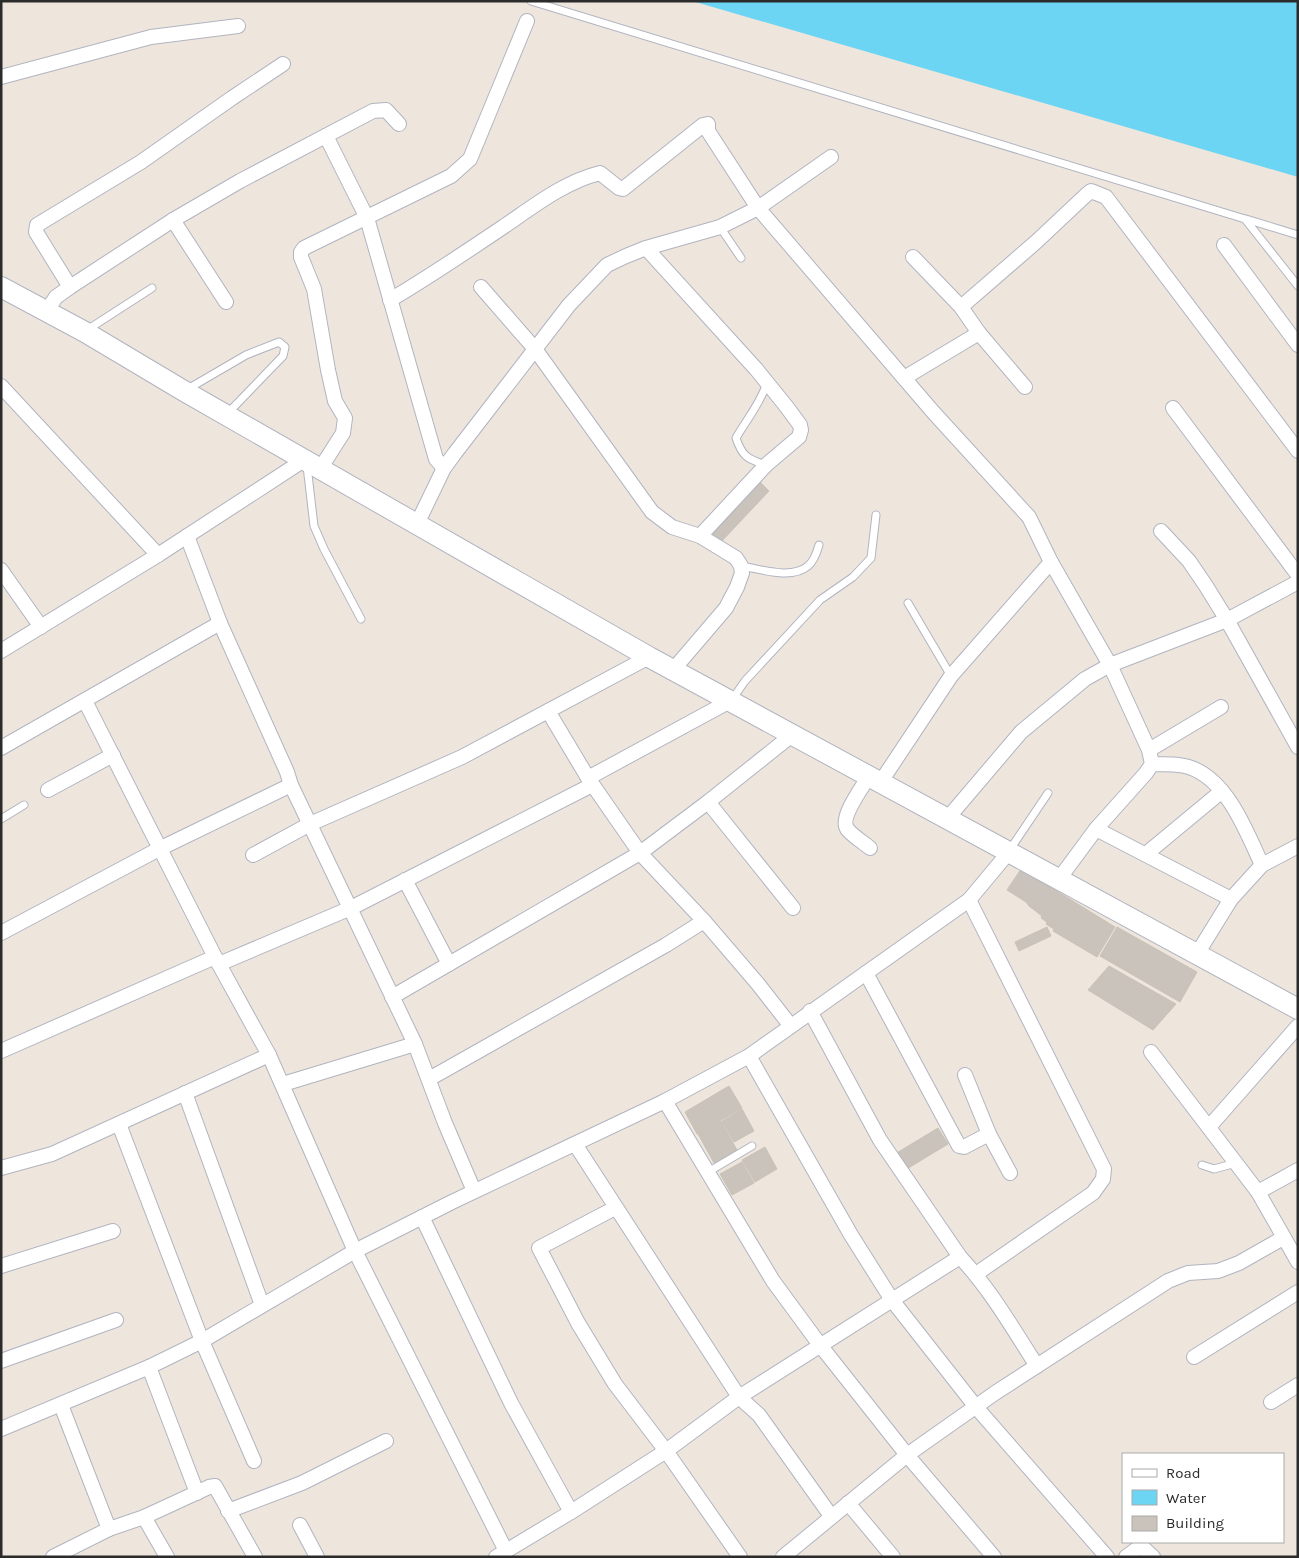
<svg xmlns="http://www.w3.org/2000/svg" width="1299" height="1558" viewBox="0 0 1299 1558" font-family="Karla,sans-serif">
<rect width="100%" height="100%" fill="#eee6dd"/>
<polygon fill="#6cd5f4" points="692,1 1298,1 1298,177"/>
<g fill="#c9c3bc" stroke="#c9c2b6">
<polygon points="760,482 769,491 720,543 711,534"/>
<polygon points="1021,869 1115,927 1097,957 1053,931 1054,929 1046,924 1047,922 1041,918 1042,916 1029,906 1026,902 1007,890"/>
<polygon points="1047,927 1051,936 1019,951 1015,942"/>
<polygon points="1117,927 1197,972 1180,1002 1100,956"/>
<polygon points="1109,966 1176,1004 1153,1030 1088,990"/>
<polygon points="729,1086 742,1108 697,1134 685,1112"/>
<polygon points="742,1109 754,1131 734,1142 722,1121"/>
<polygon points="721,1121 737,1150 714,1163 698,1134"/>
<polygon points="938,1128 948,1144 905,1170 895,1154"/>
<polygon points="765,1147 777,1169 755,1182 742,1160"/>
<polygon points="742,1162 754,1183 732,1195 720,1174"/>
</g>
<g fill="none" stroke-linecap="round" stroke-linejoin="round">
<defs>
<g id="lane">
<polyline points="531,1 1245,219 1298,286"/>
<polyline points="1246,219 1298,235"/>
<polyline points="720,227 741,258"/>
<polyline points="87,330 152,288"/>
<polyline points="186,390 246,355 279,342 285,347 283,356 227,414"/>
<path d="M766 465C747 459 742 456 736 438 747 419 760 404 767 383"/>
<polyline points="307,466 314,526 324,549 361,619"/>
<path d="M741 566C761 569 791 580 808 566 814 561 817 552 819 545"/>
<polyline points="908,603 951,676"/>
<polyline points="731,701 745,681 820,600 853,577 871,558 876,515"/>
<polyline points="1,819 24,805"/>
<polyline points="1009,851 1048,793"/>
<polyline points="1202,1165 1214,1169 1236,1163"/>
<polyline points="708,1172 752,1146"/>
</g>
<g id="street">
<polyline points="1,77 151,37 238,26"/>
<polyline points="326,136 367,218 436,459 444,468"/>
<polyline points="173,220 226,302"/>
<polyline points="1224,245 1298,345"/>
<polyline points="646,248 756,369 786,406 800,425 801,430 799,437 766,465 700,536"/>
<polyline points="913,257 961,307"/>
<polyline points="70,287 36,232 37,225 141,162 232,98 283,64"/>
<polyline points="481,287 535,349 652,512 672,527 700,536 736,558 741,566 742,573 737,587 726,608 673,670"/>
<path d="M390 300C429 277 466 252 503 227 534 206 564 182 600 173L619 188 623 189 703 125 708 124V131L758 208 934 413 1029 517 1051 562 1110 665 1149 750 1152 764 1146 773 1096 829 1059 879"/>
<polyline points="46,312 56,297 70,287 173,220 240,181 373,111 386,110 399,124"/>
<polyline points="979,333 961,307 1036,242 1086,195 1091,191 1106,197 1298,451"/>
<polyline points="904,378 979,333 1025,387"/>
<polyline points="1,386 158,555"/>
<polyline points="1173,408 1298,575"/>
<polyline points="320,469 343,433 345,418 335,401 328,370 314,289 301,257 301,252 304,248 451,176 470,159 527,21"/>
<polyline points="417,524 444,468 455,453 569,305 607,265 626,256 646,248 720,227 758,208 831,157"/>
<polyline points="1161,531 1189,561 1206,586 1227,620 1298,747"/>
<polyline points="187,536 220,623 287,772 291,785 415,1044 445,1123 474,1191"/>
<polyline points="1,570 41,627"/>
<polyline points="1,651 158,555 304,460"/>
<polyline points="85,701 215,957 269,1055 355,1251 506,1551"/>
<polyline points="548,711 588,778 640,853 704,921 758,984 790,1025"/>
<polyline points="1,748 220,623"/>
<polyline points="1149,750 1221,707"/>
<path d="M1152 764C1165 765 1182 763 1194 769 1229 784 1247 833 1262 865"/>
<path d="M869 776C862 788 838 819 848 830 854 837 863 842 870 848"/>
<polyline points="588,778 730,701"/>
<polyline points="880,783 951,676 1051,562"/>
<polyline points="48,790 113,755"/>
<polyline points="708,802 793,908"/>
<polyline points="947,819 1021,732 1085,679 1110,665 1227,620 1298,582"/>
<polyline points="1096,829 1231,899"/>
<polyline points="1146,854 1222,791"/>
<polyline points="253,855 310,824 462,757 649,657"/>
<polyline points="405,880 449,964"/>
<polyline points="969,900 1104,1169 1103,1179 1093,1193 976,1274"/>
<polyline points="1,933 159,849 291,785"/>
<polyline points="1197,954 1231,899 1262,865 1298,846"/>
<polyline points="219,964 351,908 592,785"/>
<polyline points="866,973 959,1146 964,1147 989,1134"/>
<polyline points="392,997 640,853 708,802 792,735"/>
<path d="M810 1011 880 1140 960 1257C991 1290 1013 1329 1037 1366"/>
<polyline points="1,1051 215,957"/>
<polyline points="1151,1052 1258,1192 1298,1262"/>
<polyline points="749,1056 851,1235 892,1300 976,1407 1107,1557"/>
<polyline points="965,1075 989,1134 1010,1173"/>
<polyline points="429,1079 666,945 704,921"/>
<polyline points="283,1084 415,1044"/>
<polyline points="185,1093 262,1305"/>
<polyline points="665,1101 773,1281 820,1345 907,1455 994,1557"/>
<polyline points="119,1124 202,1341 254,1461"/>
<polyline points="1209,1127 1298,1026"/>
<polyline points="575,1144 739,1397 759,1415 831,1516"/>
<polyline points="1,1168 52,1154 269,1055"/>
<polyline points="1258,1192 1298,1170"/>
<polyline points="615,1208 539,1248 578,1323 615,1384 666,1451 740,1557"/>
<polyline points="422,1217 511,1403 571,1512"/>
<polyline points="1,1266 113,1231"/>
<polyline points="1194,1357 1298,1292"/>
<polyline points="1,1361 116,1320"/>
<polyline points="149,1367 197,1493"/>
<polyline points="1271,1402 1298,1385"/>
<polyline points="61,1405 109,1529"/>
<polyline points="1,1429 149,1367 202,1341 355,1251 452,1202 665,1101 749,1056 969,900 1009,852"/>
<polyline points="848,1503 893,1557"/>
<polyline points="228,1511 302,1483 386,1441"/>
<polyline points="144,1517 167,1557"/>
<polyline points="300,1525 317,1557"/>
<polyline points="53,1557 109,1529 144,1517 209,1487 215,1486 255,1557"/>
<polyline points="496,1557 571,1512 666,1451 739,1397 960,1257"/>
<polyline points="783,1557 907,1455 995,1393 1168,1281 1188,1273 1218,1271 1239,1263 1283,1238"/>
<polyline points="1126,1557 1141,1546 1153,1557"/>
</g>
<polyline id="secondary" points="1,287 85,332 184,391 649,657 1298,1009"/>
</defs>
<use href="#lane" stroke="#b1b4c0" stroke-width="9"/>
<use href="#street" stroke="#b1b4c0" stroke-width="16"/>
<use href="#secondary" stroke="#b1b4c0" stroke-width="22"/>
<use href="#lane" stroke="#fff" stroke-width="7"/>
<use href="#street" stroke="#fff" stroke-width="14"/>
<use href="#secondary" stroke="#fff" stroke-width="20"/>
</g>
<rect width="1299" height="1558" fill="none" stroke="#2b2b2b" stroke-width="5"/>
<rect x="1122" y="1453" width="162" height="90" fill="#ffffff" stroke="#aaaaaa"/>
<rect x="1132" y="1469" width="25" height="8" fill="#ffffff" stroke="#aaaaaa"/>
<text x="1166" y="1478" font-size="15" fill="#2b2b2b">Road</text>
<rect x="1132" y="1490" width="25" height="15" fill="#6cd5f4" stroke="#aaaaaa"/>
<text x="1166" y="1503" font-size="15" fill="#2b2b2b">Water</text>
<rect x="1132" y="1516" width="25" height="15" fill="#c9c3bc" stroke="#aaaaaa"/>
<text x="1166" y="1528" font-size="15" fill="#2b2b2b">Building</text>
</svg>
